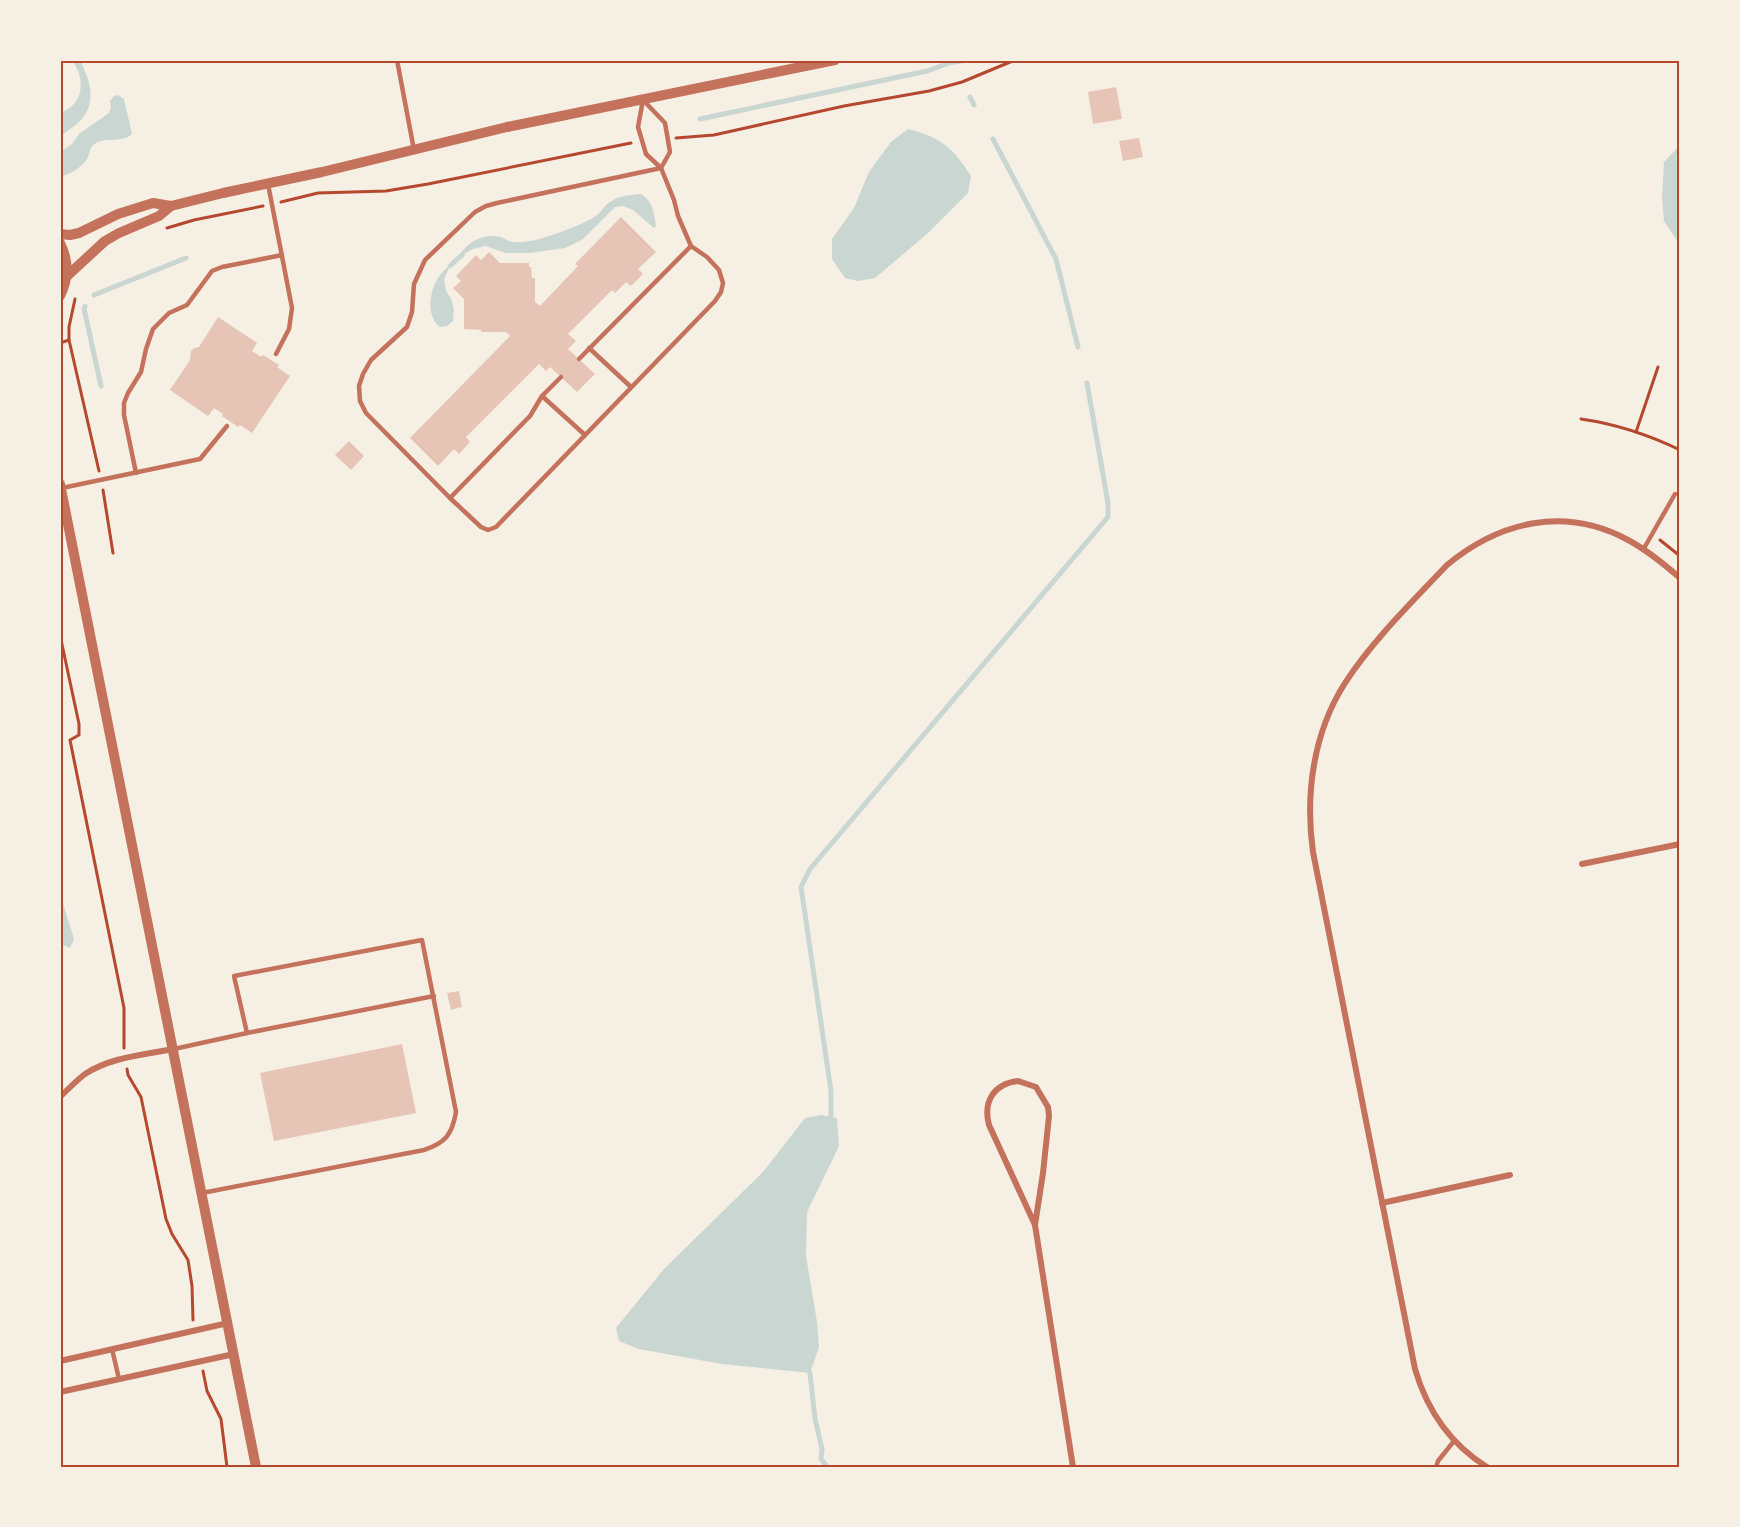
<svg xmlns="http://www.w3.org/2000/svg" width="1740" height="1527" viewBox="0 0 1740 1527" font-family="Signika,sans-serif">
<rect width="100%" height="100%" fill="#f6efe4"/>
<g fill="#c9d6d2">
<path d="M72 60H80C90 81 98 103 79 122 73 128 66 131 60 137V113C84 105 86 79 72 60Z"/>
<path d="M118 95 124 99 132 134C123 143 108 137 96 143 90 146 90 153 87 159 80 169 71 173 60 177V150L62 151 72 144 79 134 109 113 111 107 110 101 114 96Z"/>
<path d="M908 129C941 137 953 148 971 176L968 193 928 233 875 278 858 281 845 278 832 259V239L854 208 869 172 891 142Z"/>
<polygon points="1680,145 1680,245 1664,221 1662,197 1664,162"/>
<path d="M641 194C653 202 654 212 656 226L654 228 633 210 623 206 615 207 582 240 565 248 530 253H506L485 246 473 249 462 255 461 253C470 240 485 233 501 237 506 239 509 242 514 242 525 243 536 240 546 237 557 234 589 222 597 215 600 213 603 208 606 205 616 196 628 195 641 194Z"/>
<path d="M450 266 444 279 446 291 451 299 454 309 453 321 447 326 440 327C422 314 432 275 450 266Z"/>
<polygon points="60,894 74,939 70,948 61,944 60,942"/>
<polygon points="821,1115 837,1118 839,1146 807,1212 806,1256 817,1322 819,1347 810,1373 722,1364 639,1349 619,1341 616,1328 664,1269 763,1172 805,1118"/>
</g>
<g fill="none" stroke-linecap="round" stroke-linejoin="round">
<g stroke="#c9d6d2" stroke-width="5">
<polyline points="970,97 974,105"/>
<polyline points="700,119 927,71 949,63 966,60"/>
<polyline points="993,139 1056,259 1078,347"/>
<polyline points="450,266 462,255"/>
<polyline points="94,295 186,258"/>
<polyline points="85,306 84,309 101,386"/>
<polyline points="831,1117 831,1091 801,887 810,869 1108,517 1108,503 1087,383"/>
<polyline points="810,1373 815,1419 822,1449 821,1459 826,1465 825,1467"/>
</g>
</g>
<g fill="#e6c5b7">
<polygon points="1116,87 1122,119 1093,124 1088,92"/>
<polygon points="1139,138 1143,157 1123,161 1119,141"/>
<polygon points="621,217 656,252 638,269 643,274 631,286 626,282 615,293 612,290 568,334 576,341 568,349 595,374 577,392 550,367 546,371 539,364 466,437 470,442 459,454 454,449 438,466 410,438 510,336 506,332 481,332 481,330 464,329 464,299 453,288 461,281 456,276 476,255 481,260 489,252 500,263 529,263 529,267 531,267 532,278 535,278 535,302 540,306 578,266 575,264"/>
<polygon points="218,317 257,343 252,351 261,357 263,355 279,365 277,367 290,376 252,433 240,425 238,427 222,416 223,414 214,408 208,416 170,390 190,360 191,351 194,348 199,347"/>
<polygon points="349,441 364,456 351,470 335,455"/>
<polygon points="459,991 462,1007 451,1010 447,993"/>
<polygon points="402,1044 416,1113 274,1141 260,1073"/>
</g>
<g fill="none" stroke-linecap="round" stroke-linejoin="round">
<g stroke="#b5482f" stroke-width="3">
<polyline points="676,138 714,135 844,106 929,91 962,82 1015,60"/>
<polyline points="281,202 318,193 386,191 428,184 631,143"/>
<polyline points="167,228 194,220 263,206"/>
<polyline points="75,299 69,327 69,340 99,471"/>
<polyline points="60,343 69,340"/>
<path d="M1581 419C1616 424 1649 435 1680 450"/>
<polyline points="1636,432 1658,367"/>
<polyline points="103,490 113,553"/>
<polyline points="1660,540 1680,556"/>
<polyline points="60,635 79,724 79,735 70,740 124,1008 124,1048"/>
<polyline points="127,1069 128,1075 141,1097 166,1219 172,1234 188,1260 192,1286 193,1320"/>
<polyline points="203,1371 207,1391 221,1419 227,1467"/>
</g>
<g stroke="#c5725c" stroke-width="4.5">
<polyline points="397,60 414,150"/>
<polyline points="643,100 638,127 646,154 661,168 674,200 678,216 691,246 707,257 719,270 723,283 721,292 715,301 496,527 488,530 481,527 450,498 366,413 360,401 359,386 363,374 371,360 407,327 412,312 414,284 425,260 475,212 486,206 497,203 661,168"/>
<polyline points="644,101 665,123 670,152 661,168"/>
<polyline points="268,184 292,308 289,329 276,354"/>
<polyline points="589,348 631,387"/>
<polyline points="579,359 691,246"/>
<polyline points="542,396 585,435"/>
<polyline points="136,473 124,415 124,403 128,393 141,372 146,349 153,329 169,313 187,305 212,271 222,267 282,255"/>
<polyline points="62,488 200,459 227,426"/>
<polyline points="450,498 530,416 542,396 561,377"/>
<polyline points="1643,550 1675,494"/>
<polyline points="247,1033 434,996"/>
<path d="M174 1049 247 1033 234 976 422 940 456 1112C452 1135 445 1143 424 1150L202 1193"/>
<polyline points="112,1349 119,1379"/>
<polyline points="1436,1467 1438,1461 1454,1441"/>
</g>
<g stroke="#c5725c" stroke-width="6">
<polyline points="1582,864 1680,844"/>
<path d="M1018 1081 1036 1087 1048 1107 1049 1116 1043 1173 1035 1225 989 1125C983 1102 993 1084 1018 1081Z"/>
<path d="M60 1097C68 1089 76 1081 85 1074 111 1057 143 1055 173 1049"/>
<polyline points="1382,1203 1510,1175"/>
<polyline points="1035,1225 1073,1467"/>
<polyline points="60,1361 228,1323"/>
<polyline points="60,1392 234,1354"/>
<path d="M1487 1467C1450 1444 1427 1410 1415 1369L1313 852C1305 795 1313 733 1345 683 1373 640 1412 602 1447 565 1500 521 1565 506 1628 540 1647 550 1664 564 1680 578"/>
</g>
<g stroke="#c5725c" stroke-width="10">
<polyline points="60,234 70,235 79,233 118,214 153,203 171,206 223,193 322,172 507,127 835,60"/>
<path d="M60 243C69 261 69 278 60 296"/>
<polyline points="67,276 105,241 119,233 159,216 171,206"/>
<polyline points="60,484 256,1467"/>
</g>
</g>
<rect width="1740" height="1527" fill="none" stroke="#f6efe4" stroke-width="123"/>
<rect x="62" y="62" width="1616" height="1404" fill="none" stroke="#b5482f" stroke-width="2"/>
</svg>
